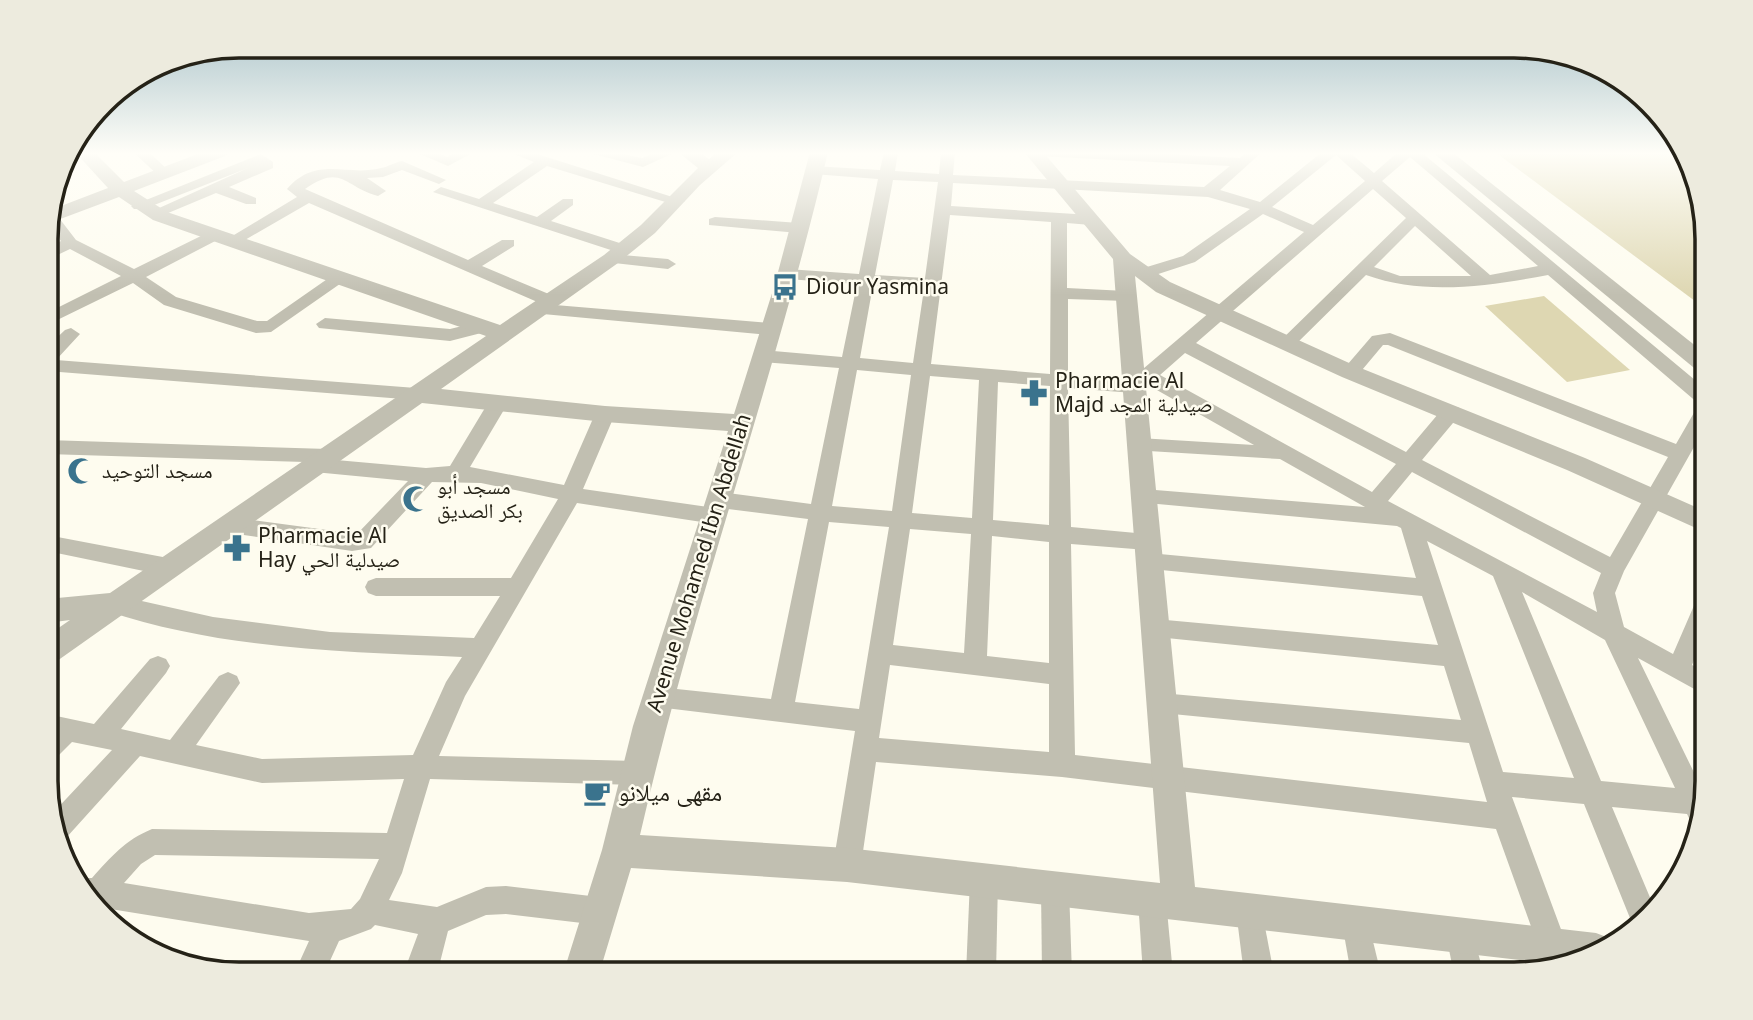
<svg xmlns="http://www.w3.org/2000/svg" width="1753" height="1020" viewBox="0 0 1753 1020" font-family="'Noto Sans','Noto Naskh Arabic',sans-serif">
<rect width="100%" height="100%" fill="#fefcef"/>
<g fill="#ded7b2">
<polygon points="1495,152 1682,152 1707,226 1707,310"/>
<polygon points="1544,296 1630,370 1567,382 1485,306"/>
</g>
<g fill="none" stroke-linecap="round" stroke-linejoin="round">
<g fill="#c1bfb1" fill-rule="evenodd">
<polygon points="133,152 149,152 171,173 169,176 159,176"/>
<polygon points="415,152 435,152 447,157 456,152 474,152 448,166"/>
<polygon points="509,152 531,152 685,201 677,206 672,204 547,166 493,203 537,217 563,199 573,199 573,205 551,221 629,246 629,252 623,254 433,192 441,187 479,199 534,162"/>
<polygon points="586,152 613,152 642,158 657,152 676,152 643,167"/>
<path d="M884 152H898L895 171 939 174 941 152H955L953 175 1204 187 1230 166 1038 156 1031 152H1125L1240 158 1246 152H1262L1220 190 1260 202 1322 152H1349L1374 173 1398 152H1421L1707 390V424L1624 571 1615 593 1624 627 1673 654 1699 594 1707 592V628L1692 665 1707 673V696L1638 658 1706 797 1697 826 1692 824 1687 814 1612 807 1654 907 1634 928 1584 804 1512 797 1572 959 1546 968 1496 829 1062 777 876 762 861 865 857 875 847 879 837 875 833 865 855 731 649 706 646 698 649 690 658 687 771 699 808 519 720 508 713 506 710 500 713 494 720 492 811 504 839 368 762 362 753 356 762 350 842 357 857 284 787 279 779 274 787 269 859 274 878 179 813 174 806 170 813 166 880 170ZM1336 155 1365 181 1313 225 1272 207ZM1410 157 1538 266 1490 275 1382 181ZM893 180 938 182 925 278 875 275ZM953 183 1208 197 1250 209 1183 256 1137 270 1135 274 1143 279 1195 262 1263 214 1304 232 1130 380 1068 376V299L1126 301 1135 296 1126 291 1067 288V223L1091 225 1099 220 1091 215 951 206ZM1373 189 1406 218 1277 344 1286 350 1292 348 1366 275C1424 296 1488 286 1548 275L1699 404 1676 444 1390 333 1372 336 1341 372 1350 378 1357 376 1383 345H1388L1668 457 1610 557 1422 460 1458 417 1461 412 1458 407H1444L1406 452 1196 343ZM950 215 1051 222 1050 374 931 364ZM1415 226 1471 276H1400L1374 267ZM873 285 924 289 913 363 860 358ZM1185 353 1396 464 1372 492 1160 375ZM857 370 911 375 892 511 832 506ZM930 376 979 380 972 518 912 513ZM998 382 1050 386 1049 525 993 520ZM1148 385 1254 445 1139 438 1132 440 1129 445 1132 450 1280 459 1365 507 1143 489 1136 492 1133 497 1136 502 1397 526 1401 528 1416 578 1149 553 1141 556 1138 562 1141 568 1422 596 1438 645 1155 619 1147 622 1143 629 1147 636 1444 666 1461 720 1161 693 1152 696 1149 704 1152 712 1469 743 1487 802 1075 755 1071 544 1147 550 1155 548 1158 542 1155 536 1147 534 1071 527 1068 388 1134 393ZM1412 472 1601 573 1593 593 1597 612 1388 501ZM829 522 889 527 859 709 795 702ZM910 529 971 534 964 653 893 645ZM992 536 1049 542V663L987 656ZM1427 541 1493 576 1574 778 1503 772ZM1522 592 1605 640 1675 788 1601 781ZM890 665 1049 684V752L879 738Z"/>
<polygon points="261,154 273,162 273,168 229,187 256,198 256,204 246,204 216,193 161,216 151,216 148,213 248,168 144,209 134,209 131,206"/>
<path d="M402 161 446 180 439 184 402 170 383 177 367 178 386 191 378 196C344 187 342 163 305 189L468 260 502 240H514V246L482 266 556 297 559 301 555 305 770 323 779 329 770 335 532 313 529 309 532 305 542 304 309 203 238 244H226L224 241 297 197 287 189C317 155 346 177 381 168 388 167 395 162 402 161Z"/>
<polygon points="51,212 56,214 76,240 134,269 209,232 221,232 221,238 146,277 176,297 257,321 267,321 333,275 345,275 347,279 271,332 256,333 164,305 133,283 47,325 47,313 121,276 70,249 47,260 47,249 61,241 47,223 47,213"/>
<polygon points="715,217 799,223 807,228 799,233 709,225 709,219"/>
<polygon points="611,254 668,259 676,264 668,269 605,262 605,256"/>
<polygon points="325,318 450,329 483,321 492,327 489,331 450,341 319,328 316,324"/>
<polygon points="71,328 80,334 56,360 416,388 425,394 416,400 47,371 47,347 65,330"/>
<path d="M498 397 508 403 470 467 564 485 595 414 605 407 615 414 583 489 715 508 722 510 726 516 722 522 715 524 577 503 465 696 439 756 636 761 645 764 649 773 645 782 636 785 430 779 402 873 389 900 437 907 486 887 506 886 599 897 609 901 613 911 609 921 599 925 506 914 486 915 448 931 437 974H407L408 961 418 934 375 925 371 929 339 941 324 974H294L309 941 98 907 78 889 74 878H92C111 857 125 840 152 829L387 833 404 779 262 783 140 756 66 838 60 840 51 815 112 750 72 742 56 758 47 762V714L94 724 150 659 158 656 166 659 170 666 166 673 121 729 170 740 219 676 228 672 237 676 240 683 196 745 262 759 413 755 446 682 462 657C344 652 220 649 107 611L104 604 107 597 115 595 213 617 330 632 474 638 500 596H376L368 593 365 587 368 581 376 578H511L558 499 481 483 432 482 371 548 352 551 230 533 222 531 219 525 222 519 230 517 357 534 408 481 314 472 307 470 305 462 47 454V440L328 449 335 451 336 460 426 468 450 466 491 398ZM155 855 379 859 360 899 351 909 309 913 124 883 141 864Z"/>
<polygon points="47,535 168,558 176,561 179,567 176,573 168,576 47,551"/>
<polygon points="984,866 994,870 998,880 996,974 966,974 970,880 974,870"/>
<polygon points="1055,875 1065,879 1069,889 1072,974 1042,974 1041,889 1045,879"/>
<polygon points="1152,886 1162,890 1166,900 1173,974 1143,974 1138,900 1142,890"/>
<polygon points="1250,897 1260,901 1274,974 1244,974 1236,911 1240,901"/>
<polygon points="1356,909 1366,913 1381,974 1351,974 1342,923 1346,913"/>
<polygon points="1460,921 1470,925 1484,974 1454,974 1446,935 1450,925"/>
</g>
<g fill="#c1bfb1" fill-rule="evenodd">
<path d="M75 152H94L124 182 203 152H228L225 156 134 191 167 212 500 325 604 255 641 225 698 168 678 152H699L709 159 718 152H738L700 185 655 233 618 263 441 389 605 406 734 414 774 287 810 152H828C774 382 693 604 640 835L847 848 1160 883 1113 259 1024 152H1043L1130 254 1170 282 1358 367 1585 458 1707 512V533L1567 470 1342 377 1156 292 1135 276 1195 887 1596 933 1609 938 1612 945 1555 964 847 882 631 868 599 974H563L602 850 633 726 728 431 605 422 422 403 57 661 47 665V636L70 620 47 623V599L110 593 486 336 153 220 119 197 47 224 48 211 108 188Z"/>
<polygon points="1432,152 1452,152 1707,355 1707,375 1699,372"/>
</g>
</g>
<linearGradient id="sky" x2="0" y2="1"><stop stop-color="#9fbcc4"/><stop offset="0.52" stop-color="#fffef8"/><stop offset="1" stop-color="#fffef8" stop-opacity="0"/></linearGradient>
<rect width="1753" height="295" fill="url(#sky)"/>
<defs>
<symbol id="bus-bare" viewBox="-9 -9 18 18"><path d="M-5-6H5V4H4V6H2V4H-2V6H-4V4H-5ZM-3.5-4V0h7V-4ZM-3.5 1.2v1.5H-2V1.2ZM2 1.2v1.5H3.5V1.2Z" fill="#3a738d" stroke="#fefcef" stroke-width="2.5" paint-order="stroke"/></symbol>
<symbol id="pharmacy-bare" viewBox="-9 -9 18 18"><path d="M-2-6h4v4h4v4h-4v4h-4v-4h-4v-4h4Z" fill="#3a738d" stroke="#fefcef" stroke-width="2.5" paint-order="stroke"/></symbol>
<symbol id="mosque-bare" viewBox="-9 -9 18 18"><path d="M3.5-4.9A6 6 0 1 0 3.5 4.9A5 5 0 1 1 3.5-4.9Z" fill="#3a738d" stroke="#fefcef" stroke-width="2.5" paint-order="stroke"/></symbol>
<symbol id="cafe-bare" viewBox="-9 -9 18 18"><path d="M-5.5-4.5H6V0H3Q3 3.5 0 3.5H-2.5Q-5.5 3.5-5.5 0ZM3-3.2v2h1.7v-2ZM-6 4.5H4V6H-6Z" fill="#3a738d" stroke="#fefcef" stroke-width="2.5" paint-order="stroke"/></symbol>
</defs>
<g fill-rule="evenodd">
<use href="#bus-bare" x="766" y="268" width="38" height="38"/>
<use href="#pharmacy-bare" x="1015" y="374" width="38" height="38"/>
<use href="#mosque-bare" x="62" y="452" width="38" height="38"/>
<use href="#mosque-bare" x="397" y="480" width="38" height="38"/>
<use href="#pharmacy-bare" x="218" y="529" width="38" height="38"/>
<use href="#cafe-bare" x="578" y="774" width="38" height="38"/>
</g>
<g text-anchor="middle" stroke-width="5" stroke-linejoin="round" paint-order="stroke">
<g font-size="21" fill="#252217" stroke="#fefcef" text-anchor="start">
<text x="806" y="294">Diour Yasmina</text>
<text x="1055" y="388">Pharmacie Al<tspan x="1055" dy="24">Majd صيدلية المجد</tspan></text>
<text x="102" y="478">مسجد التوحيد</text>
<text x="437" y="494">مسجد أبو<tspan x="437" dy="24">بكر الصديق</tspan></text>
<text x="258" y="543">Pharmacie Al<tspan x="258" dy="24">Hay صيدلية الحي</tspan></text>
</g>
<g font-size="21" fill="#252217" stroke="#fefcef">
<text transform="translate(699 563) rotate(-73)" y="7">Avenue Mohamed Ibn Abdellah</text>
</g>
<g font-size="24" fill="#252217" stroke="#fefcef" text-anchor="start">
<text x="618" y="801">مقهى ميلانو</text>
</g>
</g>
<path d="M0 0H1753V1020H0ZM239 58H1514A181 181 0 0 1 1695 239V781A181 181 0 0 1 1514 962H239A181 181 0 0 1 58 781V239A181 181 0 0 1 239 58Z" fill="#edebde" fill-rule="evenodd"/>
<path fill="none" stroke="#252217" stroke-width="3.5" d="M239 58H1514A181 181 0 0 1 1695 239V781A181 181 0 0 1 1514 962H239A181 181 0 0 1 58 781V239A181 181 0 0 1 239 58Z"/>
</svg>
